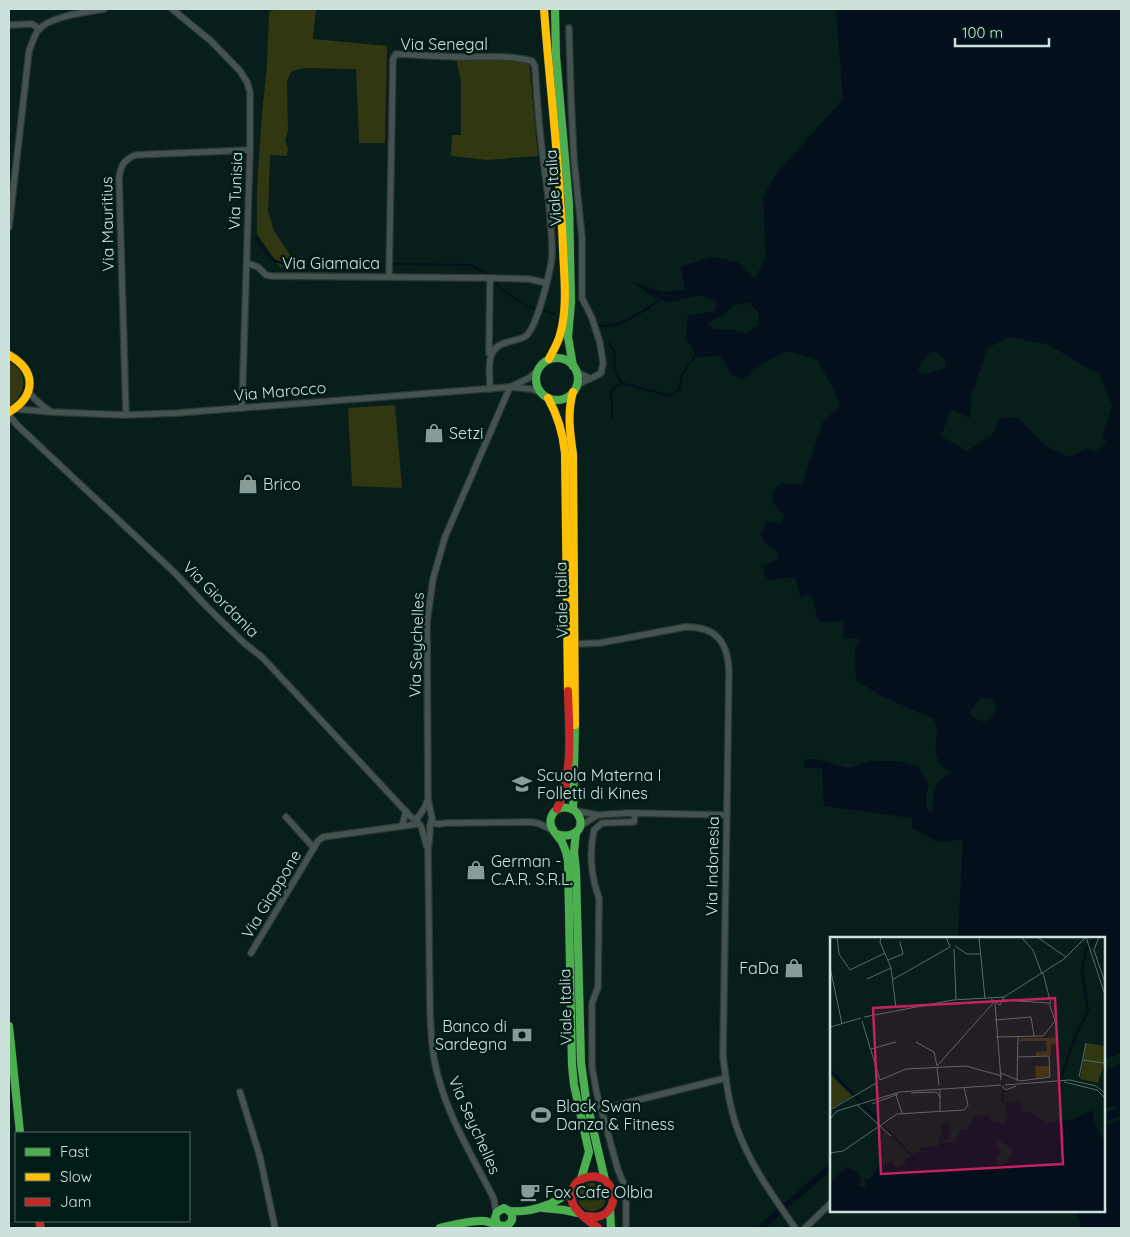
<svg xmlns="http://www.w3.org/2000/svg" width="1130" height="1237" viewBox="0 0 1130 1237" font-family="Quicksand,sans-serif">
<rect width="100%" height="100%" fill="#081e1a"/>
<g fill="#313710">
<polygon points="277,9 316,9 313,39 387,46 385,143 359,143 356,69 305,68 292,71 287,80 288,131 285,140 288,148 287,156 270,155 268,211 274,231 290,255 281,268 257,234 257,188 262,113 267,66 269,12"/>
<polygon points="456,58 529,61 538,156 487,160 451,156 452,137 453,135 461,135 461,81"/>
<path d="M9 362C29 370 27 396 9 406Z"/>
<polygon points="395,405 402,488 352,486 348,408"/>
<circle cx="592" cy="1197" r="14"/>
</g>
<g fill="#03101c" fill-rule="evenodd">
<path d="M836 9H1121V1053L1104 1060V938H1008L1006 935 1001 938H958L963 839 945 842 935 841 912 827V818L824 806 822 768H804L805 759H815L848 768 872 761H898L918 766 929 786C924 796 927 798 926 809L933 813C934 794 931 784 950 773 947 770 943 768 941 765 929 752 942 733 934 719L879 695 856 680 855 646 858 645V638L843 639V621L819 622 811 594 801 598 795 577 769 580 764 574 763 566 778 559 779 552 765 543 761 536 766 521 781 524 784 515C777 509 768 499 775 489 777 486 780 485 782 483L802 485 823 422 840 406 833 387 816 359 787 351 760 365 743 380 732 375 721 356 698 357 686 340 688 316 715 311 716 301 701 295 670 302 654 298 633 282 662 292 685 290 681 266 713 257 738 262 755 279 766 256 763 197 777 173 843 99ZM749 302 758 312 759 325 747 333 733 330 714 329 706 323 722 316 734 305ZM1008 337 1047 344 1099 374 1112 405 1103 435 1106 443 1095 452 1087 449 1068 457 1044 445 1018 417 999 419 992 435 967 451 941 436 951 409 970 418 971 395 988 348ZM935 351C942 355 946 360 946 368L925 374 918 373C919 364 926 354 935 351ZM980 697 990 698 995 703V713L985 722 976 719 970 713Z"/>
<polygon points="1121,1063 1121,1228 1081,1228 1077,1211 1104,1211 1104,1126 1121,1119 1120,1116 1104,1122 1104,1114 1117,1108 1116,1105 1104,1109 1104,1071"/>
</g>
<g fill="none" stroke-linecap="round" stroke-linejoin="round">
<g stroke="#03101c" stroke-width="2">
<polyline points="256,238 271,259 286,265 383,264"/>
<polyline points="394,264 471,265 486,273"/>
<polyline points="496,283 501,289 526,306 555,314"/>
<path d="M597 325C618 330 643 311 660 300"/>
<polyline points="609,343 615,352 614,361 616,373 622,383 670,396 679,390 682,374 696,354"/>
<path d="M612 419C612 415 613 411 612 407 612 393 607 391 622 383"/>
</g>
<polyline stroke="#03101c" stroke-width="6" points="761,1228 831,1166"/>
<defs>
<g id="street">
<polyline points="172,9 211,41 240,71 247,82 250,92 250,150 242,408"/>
<polyline points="9,25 32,24 40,29"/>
<path d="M569 28 571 97 574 160 582 237V298L592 318 600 343 603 363 601 373C593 378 584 381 576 386"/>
<path d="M9 227 29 51C32 44 34 35 39 29 51 16 87 12 104 9"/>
<polyline points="247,263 258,267 266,275 272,276 490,278 529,279 546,283"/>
<path d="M389 277 393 59 396 54C420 55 443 57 466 57 487 57 511 55 532 61L535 66C537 102 540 138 545 173 548 192 550 211 551 230 552 241 553 253 551 264 548 280 537 326 526 336 520 340 514 340 508 342 484 347 490 369 490 389"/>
<polyline points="489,353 490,278"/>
<polyline points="577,372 589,378"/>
<polyline points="510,387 529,378 537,371"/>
<path d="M28 391C35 400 40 405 50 411"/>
<polyline points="15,409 52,412 126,415 177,413 510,387 531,389 540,392"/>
<polyline points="9,415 17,425 175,573 207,607 244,643 262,657 412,818 417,819"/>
<path d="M126 415 119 178C121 165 123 161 135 155L250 150"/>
<path d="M575 644 600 643 685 627C716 626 728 642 729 672L723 1056C726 1081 729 1105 737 1128 750 1165 773 1196 795 1228"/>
<polyline points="576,811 598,815 629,813 727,815"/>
<polyline points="286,817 314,848"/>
<polyline points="431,823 439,824 446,823 532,822 540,824 552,830"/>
<polyline points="402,826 406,811"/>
<polyline points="580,826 598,815"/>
<polyline points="427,847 421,826 417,822 417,819 425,807 428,799"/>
<polyline points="251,953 318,841 323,837 418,824"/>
<polyline points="240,1092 260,1157 275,1228"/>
<polyline points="602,1109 726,1078"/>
<path d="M496 1212 494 1199C474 1159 449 1119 438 1076 432 1055 431 1033 430 1011L428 851 430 832V825L432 818 428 799 427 622 433 579 445 537 510 387"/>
<path d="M626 1228V1189L618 1170 597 1094 592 1067V1003L598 987 599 898C591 877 589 852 594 830L602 823 634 822 635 813"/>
<polyline points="805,1228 831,1203"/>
</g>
<g id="fast">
<polyline points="555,9 556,56 569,204 571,302 568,337 573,366"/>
<circle cx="557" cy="379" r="21"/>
<polyline points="573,809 575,725"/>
<polyline points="576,832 574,852 576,871 581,1063 586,1099 605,1180"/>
<path d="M556 834C567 838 584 834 580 819 576 805 555 803 551 818 548 828 557 834 562 842 565 848 567 854 568 861L572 1065 574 1085 589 1152 581 1179"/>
<polyline points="9,1026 20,1133"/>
<polyline points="543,1208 564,1210 578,1213"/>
<polyline points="610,1209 611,1228"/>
<path d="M510 1211C534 1213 554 1204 573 1190"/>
<path d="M440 1228C454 1225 469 1220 484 1221 493 1222 506 1232 512 1220 513 1213 510 1211 504 1208L497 1212 495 1218 497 1223"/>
</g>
<g id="slow">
<path d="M544 9C550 89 560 168 563 248 564 276 568 307 560 335 558 343 553 351 549 359"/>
<path d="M9 355C37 371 36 396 9 412"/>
<path d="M573 392C567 413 570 433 573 454L575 725"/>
<path d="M548 398C558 416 563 433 565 453L568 691"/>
</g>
<g id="jam">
<path d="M557 809C574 773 569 730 568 691"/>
<path d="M584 1216C588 1216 592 1217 596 1217 624 1213 615 1171 588 1177 581 1178 576 1182 573 1188 565 1207 586 1218 598 1228"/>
<polyline points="39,1221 41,1228"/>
</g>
</defs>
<use href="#street" stroke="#2a3735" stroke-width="8"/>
<use href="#fast" stroke="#2a3735" stroke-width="9"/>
<use href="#slow" stroke="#2a3735" stroke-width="9"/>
<use href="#jam" stroke="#2a3735" stroke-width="9"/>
<use href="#street" stroke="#445250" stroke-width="5.5"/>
<use href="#fast" stroke="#4caf50" stroke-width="8"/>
<use href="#slow" stroke="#ffc107" stroke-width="8"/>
<use href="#jam" stroke="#c62828" stroke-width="8"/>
</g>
<defs>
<symbol id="shop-bare" viewBox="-9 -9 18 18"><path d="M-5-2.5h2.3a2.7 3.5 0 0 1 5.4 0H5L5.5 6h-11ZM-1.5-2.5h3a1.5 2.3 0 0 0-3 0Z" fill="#889d98" stroke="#011b16" stroke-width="2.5" paint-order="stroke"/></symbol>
<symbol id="school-bare" viewBox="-9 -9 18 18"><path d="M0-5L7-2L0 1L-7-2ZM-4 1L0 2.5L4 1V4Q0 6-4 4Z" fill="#889d98" stroke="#011b16" stroke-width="2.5" paint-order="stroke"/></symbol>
<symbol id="bank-bare" viewBox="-9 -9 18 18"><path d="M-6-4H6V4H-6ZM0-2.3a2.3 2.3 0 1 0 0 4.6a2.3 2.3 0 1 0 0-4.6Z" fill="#889d98" stroke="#011b16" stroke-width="2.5" paint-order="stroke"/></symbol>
<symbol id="stadium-bare" viewBox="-9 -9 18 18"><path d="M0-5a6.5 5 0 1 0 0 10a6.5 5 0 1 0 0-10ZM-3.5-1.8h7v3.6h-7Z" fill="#889d98" stroke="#011b16" stroke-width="2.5" paint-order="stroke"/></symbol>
<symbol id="cafe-bare" viewBox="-9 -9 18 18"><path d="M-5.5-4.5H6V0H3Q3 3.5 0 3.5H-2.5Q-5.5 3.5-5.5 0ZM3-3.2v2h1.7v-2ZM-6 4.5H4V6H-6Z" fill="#889d98" stroke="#011b16" stroke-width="2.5" paint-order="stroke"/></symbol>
</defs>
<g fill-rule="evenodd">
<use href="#shop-bare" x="420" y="419" width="28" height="28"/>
<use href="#shop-bare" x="234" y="470" width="28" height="28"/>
<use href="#school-bare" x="508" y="770" width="28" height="28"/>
<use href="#shop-bare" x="462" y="856" width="28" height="28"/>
<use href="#shop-bare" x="780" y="954" width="28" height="28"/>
<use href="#bank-bare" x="508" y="1021" width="28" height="28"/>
<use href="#stadium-bare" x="527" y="1101" width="28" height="28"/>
<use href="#cafe-bare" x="516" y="1178" width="28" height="28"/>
</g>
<g text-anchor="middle" stroke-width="5" stroke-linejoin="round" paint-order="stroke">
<g font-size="16" fill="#cde1dc" stroke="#011b16">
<text x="444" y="50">Via Senegal</text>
<text transform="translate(553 188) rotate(-94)" y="6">Viale Italia</text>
<text transform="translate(235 191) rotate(-88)" y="6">Via Tunisia</text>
<text transform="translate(107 224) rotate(-91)" y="6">Via Mauritius</text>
<text x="331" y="269">Via Giamaica</text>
<text transform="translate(280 391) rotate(-5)" y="6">Via Marocco</text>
<text transform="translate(221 599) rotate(45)" y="6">Via Giordania</text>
<text transform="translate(561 600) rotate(-91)" y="6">Viale Italia</text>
<text transform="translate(416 645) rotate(-88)" y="6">Via Seychelles</text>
<text transform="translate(712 866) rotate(-89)" y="6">Via Indonesia</text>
<text transform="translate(271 894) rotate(-59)" y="6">Via Giappone</text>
<text transform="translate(565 1007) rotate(-91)" y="6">Viale Italia</text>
<text transform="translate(475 1125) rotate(66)" y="6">Via Seychelles</text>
</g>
<g font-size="16" fill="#cde1dc" stroke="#011b16" text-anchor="start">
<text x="449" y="439">Setzi</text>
<text x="263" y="490">Brico</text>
<text x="537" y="781">Scuola Materna I<tspan x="537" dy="18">Folletti di Kines</tspan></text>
<text x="491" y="867">German -<tspan x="491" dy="18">C.A.R. S.R.L.</tspan></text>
<text x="779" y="974" text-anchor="end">FaDa</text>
<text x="507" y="1032" text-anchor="end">Banco di<tspan x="507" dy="18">Sardegna</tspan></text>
<text x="556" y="1112">Black Swan<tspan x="556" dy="18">Danza &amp; Fitness</tspan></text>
<text x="545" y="1198">Fox Cafe Olbia</text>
</g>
</g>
<g transform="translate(830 937)">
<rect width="275" height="275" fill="#081e1a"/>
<path d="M192 101H225L228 108 221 107V118L206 119V115L217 114 216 104H187ZM256 106 275 109V124L268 146 250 142ZM205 129H219L220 139 206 141ZM0 137 22 159 0 172Z" fill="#313710"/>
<path d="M188 156 187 164 192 168 190 174 201 175 217 186 244 182 263 173 264 185 275 207V275H0V245L17 230 28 235 32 242 28 249 36 250 34 242H40L49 230 62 224 67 231 73 227 79 237 74 224 87 214 93 218 89 211 108 209 112 188 119 185V202L112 204 118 206 126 204 131 192H137L146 178 159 179 160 183 174 187 179 180 174 173 177 166 183 165 186 168ZM168 203 183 212 178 225 174 228 168 227 166 222 171 214 166 207Z" fill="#03101c" fill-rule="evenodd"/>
<path fill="none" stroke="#03101c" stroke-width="2.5" d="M0 133 81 218M178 166 172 163 173 155 179 153M231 184 229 147 245 100 258 74 252 34 256 12 266 0"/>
<path fill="none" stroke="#576c68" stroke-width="1" d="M7 0 9 17M51 0 50 5 61 31 66 71M149 0 155 62M191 0 203 13 212 37M207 0 236 20M256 0 275 58M269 0 264 13 275 46M125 9 137 17H151M124 12 126 62M9 17 20 33 55 16M58 23 73 17 70 5M0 30 12 87M213 36 221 67M37 42 61 31M62 43 120 10 116 0M161 62 170 68 174 60 234 22 256 0M165 66 171 143M34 80 123 63 174 60M165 83 201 80 204 99M32 84 50 143M0 90 31 81M166 100 213 99 225 84 219 66 173 63M86 105 104 115 107 129M41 112 66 105M253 123 274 126M107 129 164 65M107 131 109 148M171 136 190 144 220 140 219 119 187 120M249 140 256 106M50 143 76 132 136 129 172 139M187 144 188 99M234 145 267 153 275 161M175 148 240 143 266 149 275 156M172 149 176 153 186 149M110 152V174M81 156 107 155 110 161M66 158 72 176M42 167 68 157M27 168 61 199M0 173 48 145M0 182 7 174 70 155 171 148M0 216 13 214 67 177 134 173 138 168 134 150"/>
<path fill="#c32261" fill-opacity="0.15" stroke="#c32261" stroke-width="2.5" d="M225 61 233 227 51 237 43 71Z"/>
<rect width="275" height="275" fill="none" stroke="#cde1dc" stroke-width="2.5"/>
</g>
<rect width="1130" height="1237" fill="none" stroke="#cde1dc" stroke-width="20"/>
<rect x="15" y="1132" width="175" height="90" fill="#011b16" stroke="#536a65"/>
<rect x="25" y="1148" width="25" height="8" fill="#4caf50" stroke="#536a65"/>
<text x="60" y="1157" font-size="15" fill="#cde1dc">Fast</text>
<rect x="25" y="1173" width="25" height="8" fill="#ffc107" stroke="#536a65"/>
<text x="60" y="1182" font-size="15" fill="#cde1dc">Slow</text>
<rect x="25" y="1198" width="25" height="8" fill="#c62828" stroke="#536a65"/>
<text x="60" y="1207" font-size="15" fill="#cde1dc">Jam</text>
<path d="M955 38v8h94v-8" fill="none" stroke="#cde1dc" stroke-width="2.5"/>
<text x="962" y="38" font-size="15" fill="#cde1dc" stroke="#011b16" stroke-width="4" paint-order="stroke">100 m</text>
</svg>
